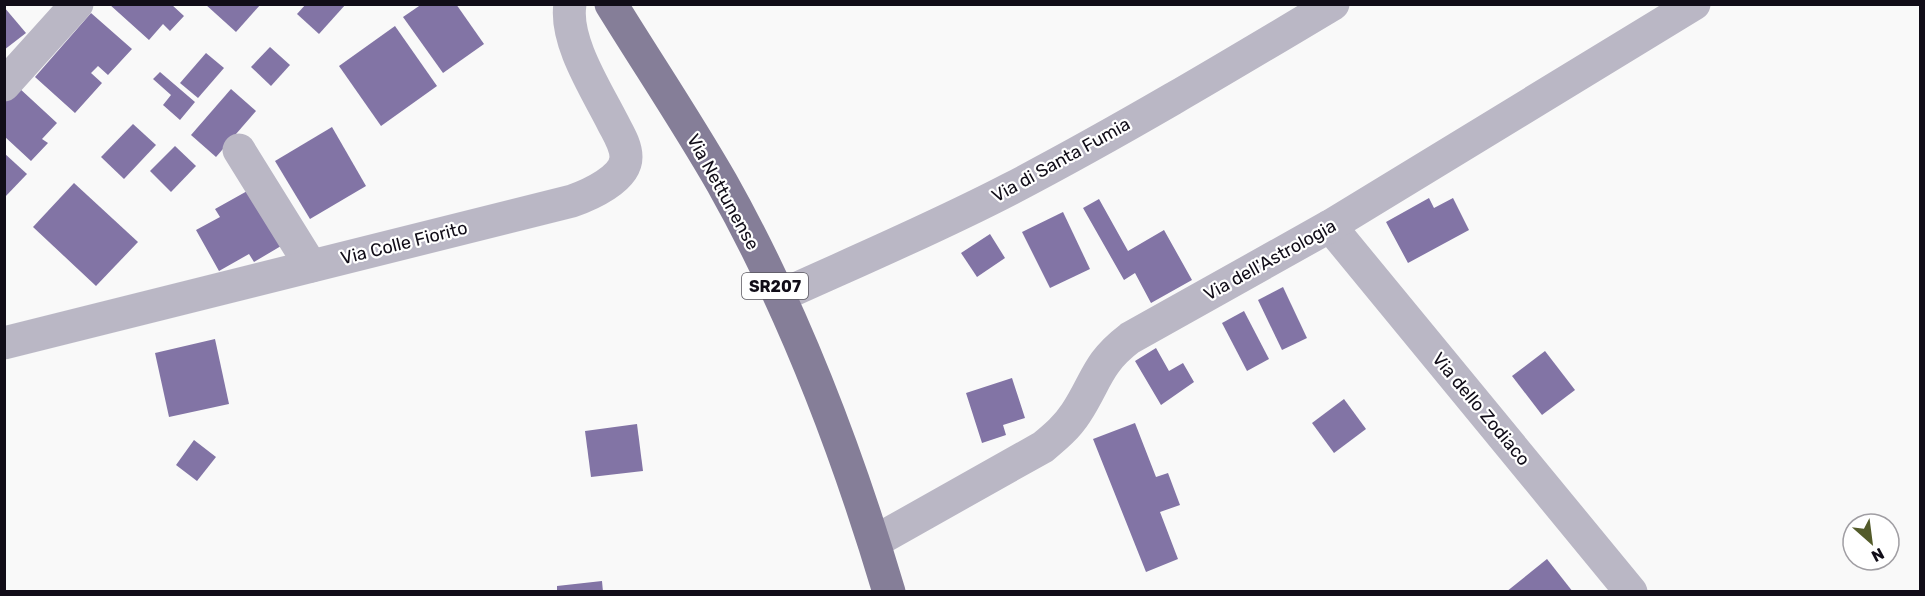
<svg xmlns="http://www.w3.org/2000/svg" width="1925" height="596" viewBox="0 0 1925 596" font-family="Rubik,sans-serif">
<rect width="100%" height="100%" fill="#f9f9f9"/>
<g fill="#8274a5">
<polygon points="109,4 171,4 184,16 170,31 163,24 149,40"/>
<polygon points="205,4 261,4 236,32"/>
<polygon points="306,4 346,4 319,34 297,14"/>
<polygon points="422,4 456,4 484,44 443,73 403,17"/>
<polygon points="4,7 26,33 4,50"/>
<polygon points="91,13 132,49 108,75 98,66 91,73 102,83 75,113 35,77"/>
<polygon points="395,26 437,86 381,126 339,66"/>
<polygon points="270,47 290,65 271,86 251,67"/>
<polygon points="206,53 224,68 198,98 180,83"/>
<polygon points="160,72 195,102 180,120 163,105 171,95 153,79"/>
<polygon points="18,87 57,123 42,139 48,143 31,161 4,136 4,101"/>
<polygon points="231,89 256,111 216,157 191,135"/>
<polygon points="133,124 156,145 124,179 101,157"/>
<polygon points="332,127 366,186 310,219 275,161"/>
<polygon points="175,146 196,166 171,192 150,171"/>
<polygon points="4,153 27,174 4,198"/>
<polygon points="74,183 138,242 96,286 33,227"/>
<polygon points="249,190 281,246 254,262 249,254 219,271 196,230 220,217 215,209"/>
<polygon points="1429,198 1434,208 1453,198 1469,230 1408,263 1386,222"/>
<polygon points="1099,199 1128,251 1164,230 1192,280 1151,303 1135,273 1124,280 1083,208"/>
<polygon points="1063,212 1090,269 1050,288 1022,232"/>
<polygon points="990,234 1005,258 977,277 961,253"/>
<polygon points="1283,287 1307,338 1282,350 1258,300"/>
<polygon points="1244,311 1269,359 1247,371 1222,323"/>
<polygon points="215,339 229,404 169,417 155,353"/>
<polygon points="1156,348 1169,371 1183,363 1194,382 1161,405 1135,361"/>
<polygon points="1545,351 1575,390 1542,415 1512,376"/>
<polygon points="1012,378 1025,418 1003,425 1006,435 982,443 966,393"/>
<polygon points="1344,399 1366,429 1334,453 1312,423"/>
<polygon points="1135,423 1156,477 1168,473 1180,505 1160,512 1178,559 1146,572 1093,439"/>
<polygon points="637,424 643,471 591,477 585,431"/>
<polygon points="194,440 216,457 197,481 176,465"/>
<polygon points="1547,559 1573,592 1506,592"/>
<polygon points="602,581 603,592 557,592 557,586"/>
</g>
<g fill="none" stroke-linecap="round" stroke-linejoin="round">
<g stroke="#bab7c5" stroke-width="33">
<polyline points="4,85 77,4"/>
<polyline points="239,150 311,266"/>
<polyline points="1330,226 1631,592"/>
<path d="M780 296C857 261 935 228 1010 189 1119 132 1226 68 1333 4"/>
<path d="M4 343 572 201C589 195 626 179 626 157 626 145 618 133 613 123 597 91 564 41 570 4"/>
<path d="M874 542 1043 447C1055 437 1067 427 1076 413 1097 381 1096 364 1130 338L1330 226 1694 4"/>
</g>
<path stroke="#857e98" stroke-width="33" d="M611 4C648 64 687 122 722 183 794 311 847 451 889 592"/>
</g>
<g text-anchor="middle" stroke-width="4.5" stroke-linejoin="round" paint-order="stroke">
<rect fill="#fff" stroke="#58565d" stroke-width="1.5" x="742" y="273" width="66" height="26" rx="4.5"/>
<g font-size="16" font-weight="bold" fill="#110d18">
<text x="775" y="292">SR207</text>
</g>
<g font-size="18" fill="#110d18" stroke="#fff">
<text transform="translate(1061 160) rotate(-29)" y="6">Via di Santa Fumia</text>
<text transform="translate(723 192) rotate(61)" y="6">Via Nettunense</text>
<text transform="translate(404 243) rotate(-14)" y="6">Via Colle Fiorito</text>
<text transform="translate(1270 260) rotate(-29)" y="6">Via dell'Astrologia</text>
<text transform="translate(1481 409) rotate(50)" y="6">Via dello Zodiaco</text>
</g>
</g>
<rect width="1925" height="596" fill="none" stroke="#110d18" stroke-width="12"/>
<g transform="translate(1871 542) rotate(152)"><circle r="28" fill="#ffffff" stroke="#a09ea3" stroke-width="1.5"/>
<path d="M0-4.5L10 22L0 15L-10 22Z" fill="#535b2a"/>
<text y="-9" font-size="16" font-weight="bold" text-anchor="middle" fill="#110d18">N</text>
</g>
</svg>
